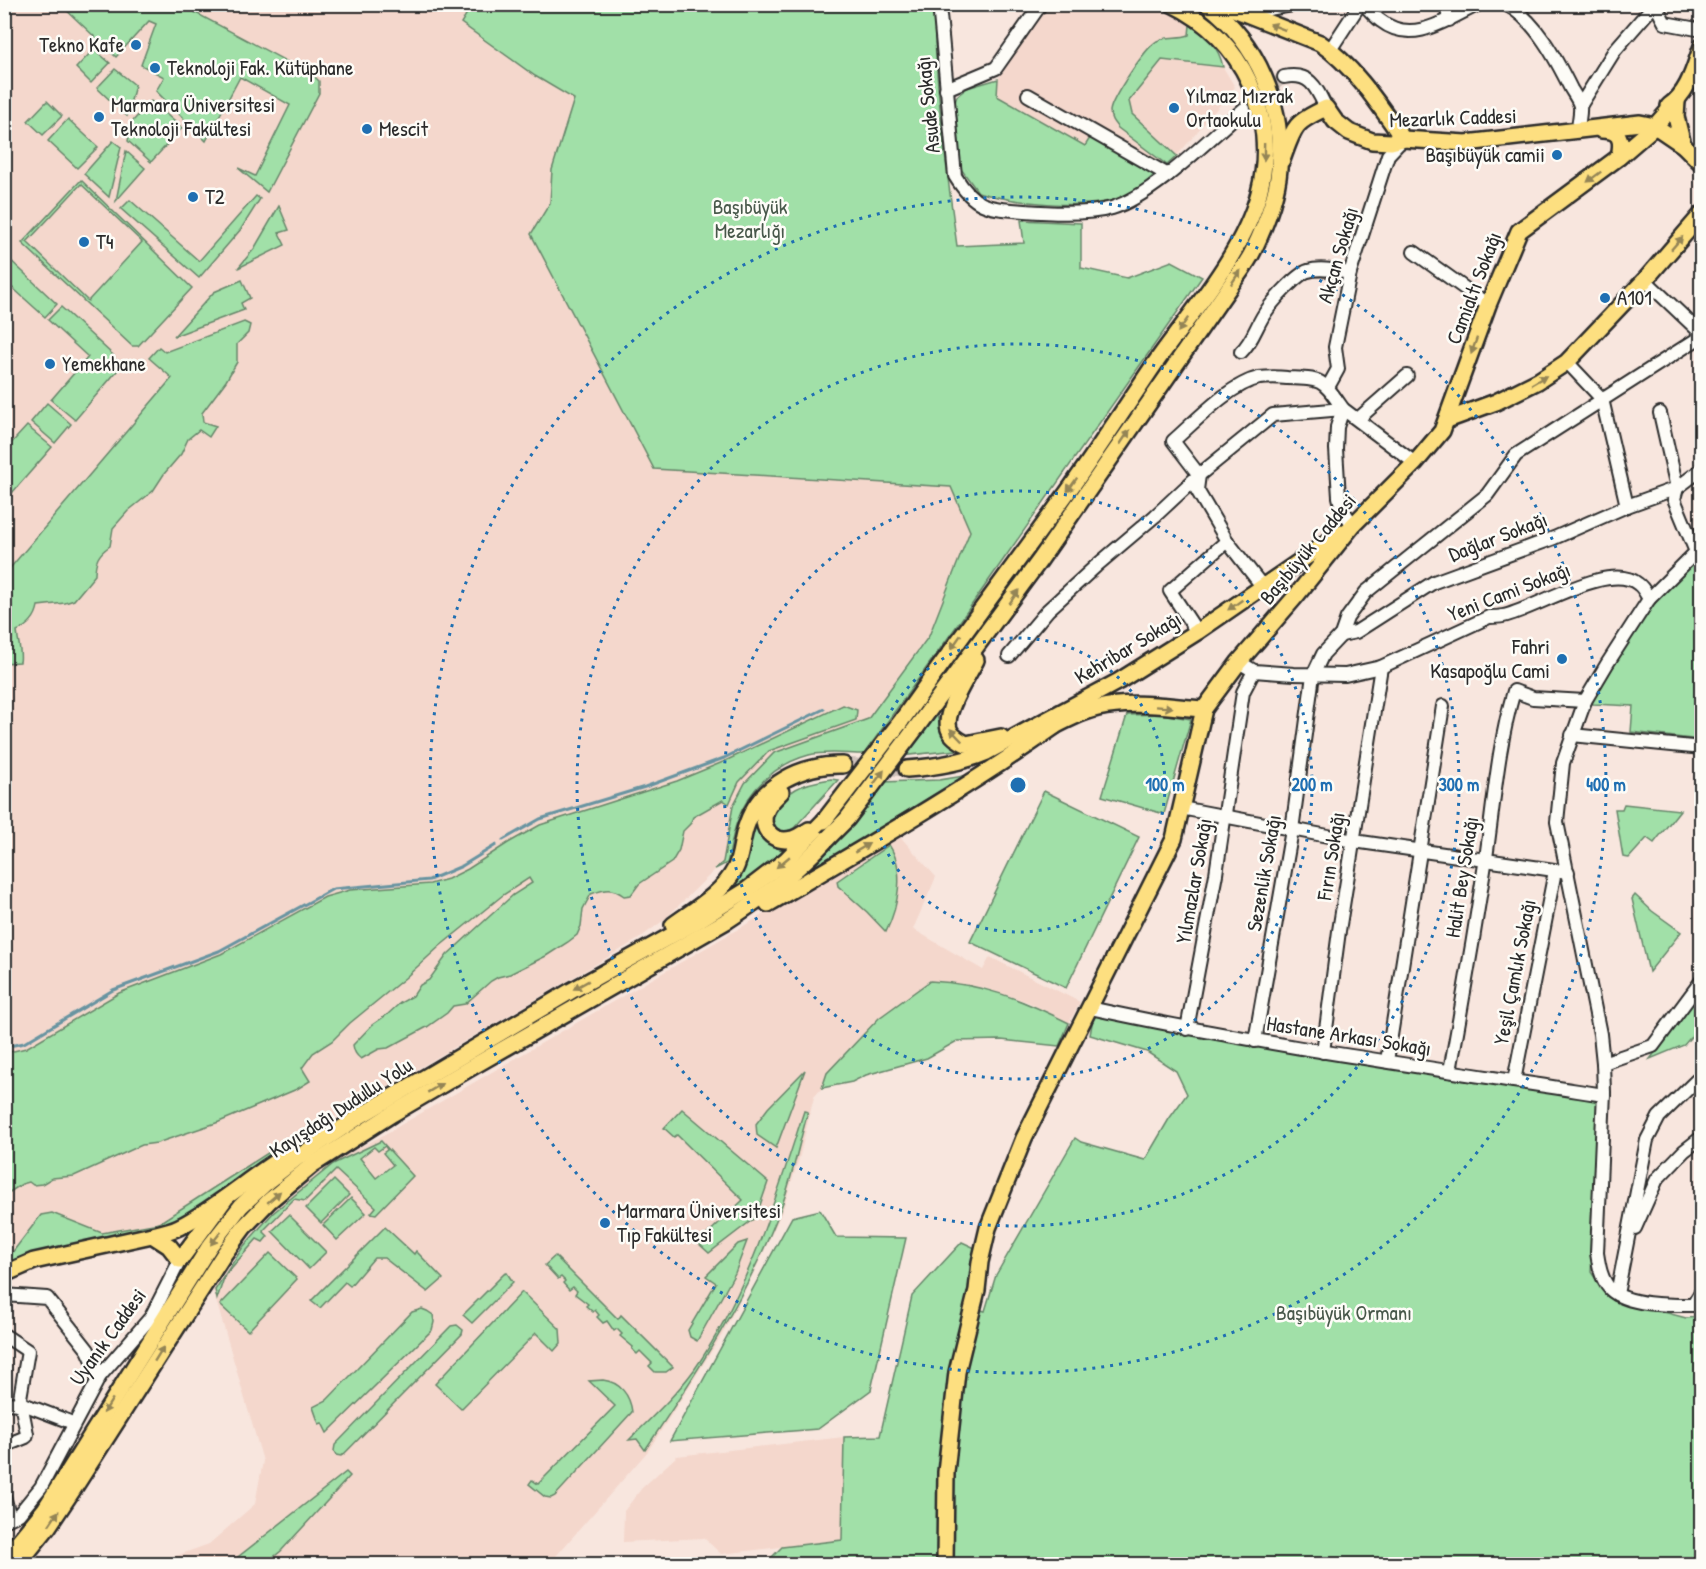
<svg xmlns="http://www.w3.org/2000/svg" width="1706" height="1569" viewBox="0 0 1706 1569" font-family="'Patrick Hand',sans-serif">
<rect width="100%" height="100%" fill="#f8e6de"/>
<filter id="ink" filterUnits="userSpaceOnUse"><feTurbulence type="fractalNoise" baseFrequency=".0167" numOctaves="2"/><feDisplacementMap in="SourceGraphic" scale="12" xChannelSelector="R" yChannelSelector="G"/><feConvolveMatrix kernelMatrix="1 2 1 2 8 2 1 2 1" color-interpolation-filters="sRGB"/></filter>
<g filter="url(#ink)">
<g fill="#f4d7cc">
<polygon points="5,5 466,5 469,10 461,23 535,76 574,99 552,170 550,203 531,234 654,469 951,487 970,531 929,636 868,719 773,754 733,806 723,862 664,920 637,940 281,1149 277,1147 159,1223 102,1233 52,1213 41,1215 5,1261"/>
<polygon points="1047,5 1157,5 1201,32 1218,51 1223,67 1235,87 1177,156 1142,186 1111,201 1060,204 992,196 998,79"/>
<polygon points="897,833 936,877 913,929 983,970 990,957 1080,1002 1069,1023 1028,1002 984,988 956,983 930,981 879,1018 827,1073 822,1088 814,1097 799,1159 783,1209 759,1262 722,1335 648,1451 549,1564 154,1564 209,1544 255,1504 263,1461 213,1290 242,1246 271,1212 331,1162 380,1137 788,900"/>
<polygon points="844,1437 842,1540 721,1554 704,1538 623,1542 624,1511 642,1488 677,1456"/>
</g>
<g fill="#a1e0a8" stroke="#66866a" stroke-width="1.5" fill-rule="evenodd">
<path d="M466 4 934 5C935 85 946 166 957 246L1024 243 1021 220 1081 223V268L1127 278 1172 261 1202 277 961 620 864 754C847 754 826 751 809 755 775 764 748 790 737 822 732 835 731 850 727 863L715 869 723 862 733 806 745 783 774 753 868 719 929 636 970 531 951 487 654 469 531 234 550 203 552 170 574 99 535 76 461 23 469 10Z"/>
<polygon points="61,5 181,5 314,76 319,81 319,93 267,192 238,168 255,176 290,105 240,77 206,141 156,91 164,77 141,65 156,24 149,21 116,57"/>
<path d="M1190 25C1207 36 1219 47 1223 67L1162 60 1129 101 1132 114 1177 156 1167 165 1118 128C1114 123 1110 119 1110 111 1112 98 1145 48 1157 41 1167 35 1179 39 1189 35Z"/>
<polygon points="94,49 110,63 91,83 76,68"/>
<polygon points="115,69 135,85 127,116 97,88"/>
<path d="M998 79 997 96 1085 146 1093 133 1156 173C1146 182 1137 192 1123 197 1088 211 1013 203 978 192L961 169 955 102 957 96 967 88Z"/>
<polygon points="47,101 62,116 43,135 28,121"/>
<polygon points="151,101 182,128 151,162 128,141 132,122"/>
<polygon points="68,119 98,147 77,168 48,141"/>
<polygon points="113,141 121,147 109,197 84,174"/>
<polygon points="126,151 145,168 116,201"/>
<path d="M81 180 192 288 138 346H132L22 243ZM81 184 142 242 88 301 27 242Z"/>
<polygon points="256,196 260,199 241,229 199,278 121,209 130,200 199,261"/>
<polygon points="279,206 289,230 279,233 285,245 238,268 254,249"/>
<polygon points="5,255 57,304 45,317 5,281"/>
<polygon points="242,280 250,298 241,303 244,310 174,336 214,292"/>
<polygon points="61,307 113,355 119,366 117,371 75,420 51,400 88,357 48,320"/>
<path d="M244 322 250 325 248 333 237 344V362L226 381 202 413 203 422 216 426 209 437 199 430 188 439 181 454 164 474 153 491 128 511 113 528 110 546C98 554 95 561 95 575L74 600 65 603 38 606C36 618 28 626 17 631 18 642 22 653 20 662L5 663V574L172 378 149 358 159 347 165 352Z"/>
<polygon points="47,403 71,424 55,443 31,422"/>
<polygon points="27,426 52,447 5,501 5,450"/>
<polygon points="1701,556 1701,740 1631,732 1633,706 1593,704 1589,697 1658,599"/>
<path d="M843 705 857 710 856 720 769 751 739 782 729 804 723 800 693 817 690 824 683 831 679 850 672 862 639 884 631 895 624 896C612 887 605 889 591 894L583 909 581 926 577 935 568 942 546 956 510 974 498 977 491 981 465 1004 453 1006 447 1013 427 1027 388 1048 379 1049 361 1059C356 1055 354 1052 353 1045L372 1025 388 1014 400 1003 413 996 420 985 429 980 447 955 513 895 532 883 529 878 503 895 440 946 405 978 350 1023 332 1041 313 1053 302 1068 310 1081 297 1089 219 1122 157 1143 142 1145 74 1176 52 1178 42 1184 33 1185 29 1182 22 1184 5 1195V1053L26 1048 119 993 221 954 325 897 350 890 430 884 448 879 468 869 508 843 540 825 677 781 723 762Z"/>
<path d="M937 710C937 726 944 737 957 746V750L900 756Z"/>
<polygon points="1161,714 1191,719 1164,814 1102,796 1127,715"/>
<polygon points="964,776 791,883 882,782 939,780"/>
<path d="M831 779 838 780 794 828C785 833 781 833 772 827L769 814C791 789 798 784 831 779Z"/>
<polygon points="1044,791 1139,837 1066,988 970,942"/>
<polygon points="1624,804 1680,810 1654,843 1647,838 1629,858 1623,857 1615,809 1622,809"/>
<polygon points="760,807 770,843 777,847 787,848 744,882 721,896"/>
<path d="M889 845C906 870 898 907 886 932L867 912 838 886 837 881Z"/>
<polygon points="1635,895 1652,911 1681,932 1649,972 1632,899"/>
<path d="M930 981C984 984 1021 999 1069 1023L1059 1046 1001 1040 957 1041 927 1058 866 1075 852 1082 822 1088 827 1073 879 1018Z"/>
<polygon points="1701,993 1701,1025 1684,1045 1650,1059"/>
<polygon points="1094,1013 1601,1098 1591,1272 1608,1297 1686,1318 1701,1317 1701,1564 765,1564 782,1547 842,1540 844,1437 880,1436 912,1296 962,1242 975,1248 965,1306 985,1311 996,1275 1075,1138 1081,1142 1145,1160 1169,1119 1187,1094 1176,1071 1147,1052 1090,1035"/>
<polygon points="805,1070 776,1148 757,1135 756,1124 768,1108"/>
<polygon points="682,1109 768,1182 756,1217 709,1253 698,1243 743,1200 677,1135 674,1137 664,1128"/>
<path d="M804 1111 808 1112C799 1143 793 1175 782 1205 749 1293 697 1373 645 1450L637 1439 629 1440C651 1418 675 1396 694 1370 748 1293 775 1200 804 1111Z"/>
<path d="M381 1141 413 1176 376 1214 371 1213 376 1207 336 1170 305 1201 294 1199 263 1231 268 1236 263 1242 257 1239 225 1275 217 1299 215 1290 243 1247 273 1213 333 1164ZM385 1146 387 1150 383 1153 393 1165 376 1178 360 1158 374 1147 378 1151Z"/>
<polygon points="277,1147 281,1149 272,1157 196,1210 173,1223 162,1227 92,1240 5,1262 41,1215 52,1213 102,1233 159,1223"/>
<polygon points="334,1180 349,1195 321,1223 306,1208"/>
<polygon points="351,1198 366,1213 337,1240 323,1225"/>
<polygon points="820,1210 836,1237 906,1238 871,1390 818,1429 670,1441 792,1217"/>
<polygon points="289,1215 326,1252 309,1269 272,1231"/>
<polygon points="385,1227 414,1254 416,1251 443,1279 428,1292 384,1258 374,1258 350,1286 345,1282 320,1308 311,1301"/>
<polygon points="747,1241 735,1273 697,1341 690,1337 688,1330 716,1283 706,1276 738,1244"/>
<polygon points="270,1253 297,1279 248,1331 220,1305"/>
<polygon points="555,1256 618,1319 621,1315 673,1367 666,1372 655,1372 649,1366 652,1363 640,1351 637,1354 632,1349 633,1347 620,1336 622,1334 617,1329 614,1331 607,1321 603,1323 597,1317 599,1315 595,1310 593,1312 586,1306 588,1304 575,1294 577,1291 573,1287 569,1290 563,1283 565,1281 561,1277 558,1279 545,1265"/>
<polygon points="507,1273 513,1282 472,1323 463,1315 504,1274"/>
<polygon points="522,1292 560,1329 561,1343 554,1351 536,1333 461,1409 435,1384"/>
<polygon points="422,1309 427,1311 433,1315 434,1322 432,1330 327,1433 322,1423 319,1424 313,1407 327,1400 412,1312"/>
<polygon points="457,1325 463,1330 462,1334 344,1454 341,1456 336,1455 334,1451 335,1445 451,1326"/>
<path d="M603 1380C620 1382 630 1395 632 1412L555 1496 551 1498 545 1497 529 1484 532 1480 538 1484 615 1406 589 1381Z"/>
<polygon points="346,1472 350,1476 281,1551 265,1564 229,1564"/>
</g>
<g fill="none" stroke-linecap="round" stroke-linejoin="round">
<g stroke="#6794a1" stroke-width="3">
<polyline points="503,840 540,819 645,787 724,758 824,709"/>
<polyline points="4,1047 24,1043 113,990 219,951 333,889 429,880 462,866 496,845"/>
</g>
<polyline stroke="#cfc1ba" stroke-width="12" stroke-dasharray="12 6" stroke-linecap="butt" points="1244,109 1284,77"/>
<polyline stroke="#cfc1ba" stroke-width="15" stroke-dasharray="15 8" stroke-linecap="butt" points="843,765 907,769"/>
<defs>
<g id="minor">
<path d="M939 4 955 176C975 209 989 208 1025 211 1050 213 1087 215 1112 208 1153 196 1211 137 1244 109"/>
<path d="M1364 4C1369 10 1375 17 1381 21 1413 46 1449 18 1479 4"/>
<polyline points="1446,4 1449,20"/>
<path d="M1505 4C1535 18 1557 61 1571 89 1574 94 1579 101 1580 106 1581 113 1578 123 1578 130"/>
<polyline points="1655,4 1665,23 1702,30"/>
<polyline points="1244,13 1299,4"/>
<polyline points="1330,50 1360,4"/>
<path d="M1284 77C1310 72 1316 87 1326 108"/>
<polyline points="946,89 996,68 1041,4"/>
<polyline points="1028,95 1168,175"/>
<polyline points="1580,106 1615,50 1655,4"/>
<polyline points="1414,252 1488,305"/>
<polyline points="1645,280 1702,334"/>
<path d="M1241 352C1253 341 1256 326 1265 313 1272 302 1297 274 1308 271 1321 267 1337 271 1350 273"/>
<polyline points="1567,362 1602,399 1627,506"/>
<polyline points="1328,387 1338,369 1335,347 1350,273 1388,155 1403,139"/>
<polyline points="1358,419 1407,376"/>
<path d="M1702 469 1677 488 1674 499 1696 552 1649 599 1607 664 1585 701 1563 763 1557 822 1600 1034 1603 1063 1604 1092 1597 1253C1599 1266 1601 1279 1610 1289 1628 1307 1677 1305 1702 1305"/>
<path d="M1262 586 1227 541 1197 490 1199 475 1173 441C1196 421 1230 384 1259 378 1269 377 1278 377 1287 378 1324 379 1322 379 1343 409L1337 427 1336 449 1339 497 1342 509 1353 525"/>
<polyline points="1197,632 1170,591 1227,541"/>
<polyline points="1341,635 1356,632 1434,582 1554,538 1627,506 1677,488 1660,413"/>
<polyline points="1009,656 1048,610 1096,566 1155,516 1199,475 1273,415 1343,409 1415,463"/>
<path d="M1239 662 1254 671 1294 674 1345 675 1381 667 1489 617C1493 617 1498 617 1503 616 1534 610 1610 560 1638 584 1643 587 1646 594 1649 599"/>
<polyline points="1572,735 1702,748"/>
<polyline points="1181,808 1354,841 1568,872"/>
<path d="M1090 1008C1260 1045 1432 1068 1604 1095"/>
<polyline points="1187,1029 1216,874 1243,692 1254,671"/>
<polyline points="1255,1041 1292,830 1313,675 1323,654 1341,635 1347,618 1366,592 1487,495 1516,455 1702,336"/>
<polyline points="1323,1052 1339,931 1381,667"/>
<polyline points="1387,1061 1443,706"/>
<polyline points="1603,1063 1653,1046 1702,980"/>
<path d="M1450 1071C1463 1000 1475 929 1486 858 1494 802 1498 745 1514 691L1533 698 1585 701"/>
<polyline points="1514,1081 1555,871"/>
<polyline points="1635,1228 1657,1179 1684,1151 1702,1137"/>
<polyline points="1617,1294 1647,1140 1659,1117 1702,1075"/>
<polyline points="4,1295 47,1298 88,1350 100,1376"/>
<polyline points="1693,1305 1702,1290"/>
<polyline points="4,1335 28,1351 20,1398 27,1434 26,1437 4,1446"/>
<polyline points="4,1403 23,1404 73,1423"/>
<polyline points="4,1496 10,1518"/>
<polyline points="4,1521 19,1514 41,1487 100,1376 151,1317 180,1260"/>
</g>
<g id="major">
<path d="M1221 4 1320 43C1354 66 1380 106 1403 139"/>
<polyline points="1677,101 1676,117 1683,145"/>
<path d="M1669 106C1689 92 1694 68 1702 46"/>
<path d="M1601 130C1620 130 1623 139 1619 157"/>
<path d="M1282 160C1294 127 1293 123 1326 108L1335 121 1349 132 1372 141 1391 142 1403 139 1466 143 1640 123 1655 126 1683 145 1702 164"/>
<polyline points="1447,420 1496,402 1538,381 1567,362 1645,280 1702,214"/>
<path d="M976 660C968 676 943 712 949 729 952 737 959 740 966 744L1001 737"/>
<path d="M902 720C957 641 1016 564 1072 486 1101 445 1128 403 1156 362 1192 311 1243 254 1259 193 1279 116 1243 38 1172 4"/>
<path d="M916 728 1040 560 1228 289C1236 277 1247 264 1253 251 1265 226 1277 197 1279 169 1284 105 1258 43 1207 4"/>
<path d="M1047 730C1063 722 1080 712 1098 708 1132 700 1170 707 1204 709"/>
<path d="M907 769C935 767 961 763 987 752L1119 681 1197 632 1341 533"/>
<path d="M781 792C775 798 769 803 766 811 759 828 773 844 792 839 797 838 804 833 809 830"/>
<path d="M768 904C865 847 963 791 1055 726"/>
<path d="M673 925C695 909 722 894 735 869 742 855 741 839 747 824 761 784 802 764 843 765"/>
<path d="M152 1235C161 1233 171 1231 179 1227 220 1206 254 1173 293 1151"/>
<polyline points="4,1274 34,1261 152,1235 169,1246 180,1260 225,1199"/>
<polyline points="4,1559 45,1509 209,1247 241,1206 269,1180 297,1158 360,1116 571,991 694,923 747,890 786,860 824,821"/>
<path d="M18 1564 48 1527 76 1485 224 1254 244 1227 269 1201 312 1165 392 1114 472 1067 728 920C766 895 797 872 828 838"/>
<polyline points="945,1564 946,1472 957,1372 977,1290 980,1262 988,1228 1024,1138 1174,839 1204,709 1239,662 1296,596 1353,525 1415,463 1442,431 1488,305 1519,231 1619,157 1655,126 1677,101"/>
</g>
</defs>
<use href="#minor" stroke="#2b2b2b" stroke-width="16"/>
<use href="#major" stroke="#2b2b2b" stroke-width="20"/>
<use href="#minor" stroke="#fdfcf7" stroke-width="12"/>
<use href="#major" stroke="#fddf80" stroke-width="15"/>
<defs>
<g id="major-bridge">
<polyline points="824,821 902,720"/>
<polyline points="828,838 847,819 916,728"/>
</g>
</defs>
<use href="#major-bridge" stroke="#2b2b2b" stroke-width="20" stroke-linecap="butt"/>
<use href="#major-bridge" stroke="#fddf80" stroke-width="15"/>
</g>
<defs><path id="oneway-solid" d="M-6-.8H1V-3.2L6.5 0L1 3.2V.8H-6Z" transform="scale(1.5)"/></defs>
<g fill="#948556">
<use href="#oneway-solid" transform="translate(1277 27) rotate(-159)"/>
<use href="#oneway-solid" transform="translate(1264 152) rotate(91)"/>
<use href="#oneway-solid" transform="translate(1594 177) rotate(143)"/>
<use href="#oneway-solid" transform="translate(1677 243) rotate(-49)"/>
<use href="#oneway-solid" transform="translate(1236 277) rotate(-56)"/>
<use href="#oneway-solid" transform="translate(1183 325) rotate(125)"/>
<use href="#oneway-solid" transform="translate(1474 346) rotate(110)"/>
<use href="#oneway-solid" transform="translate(1539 380) rotate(-30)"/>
<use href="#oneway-solid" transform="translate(1125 437) rotate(-56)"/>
<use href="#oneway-solid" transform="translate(1072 485) rotate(125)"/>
<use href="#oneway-solid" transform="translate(1014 597) rotate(-55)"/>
<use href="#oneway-solid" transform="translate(1235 605) rotate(145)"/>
<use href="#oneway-solid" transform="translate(956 642) rotate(125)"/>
<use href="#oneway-solid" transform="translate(1164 707) rotate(4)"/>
<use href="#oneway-solid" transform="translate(956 735) rotate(-134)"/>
<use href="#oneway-solid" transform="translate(879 777) rotate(-53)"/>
<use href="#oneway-solid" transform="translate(862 848) rotate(-31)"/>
<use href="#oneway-solid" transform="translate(783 862) rotate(140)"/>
<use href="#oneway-solid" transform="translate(581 985) rotate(151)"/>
<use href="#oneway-solid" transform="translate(435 1088) rotate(-31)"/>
<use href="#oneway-solid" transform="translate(274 1197) rotate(-41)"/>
<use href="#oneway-solid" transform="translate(216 1238) rotate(128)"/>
<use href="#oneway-solid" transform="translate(159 1354) rotate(-58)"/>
<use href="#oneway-solid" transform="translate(108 1406) rotate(122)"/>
<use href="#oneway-solid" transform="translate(54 1518) rotate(-56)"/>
</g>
</g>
<g fill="none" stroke="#1f6fb2" stroke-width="3" stroke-dasharray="3 6">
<circle cx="1018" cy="785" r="147"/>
<circle cx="1018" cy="785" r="294"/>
<circle cx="1018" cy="785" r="441"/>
<circle cx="1018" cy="785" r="588"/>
</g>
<g fill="#1f6fb2" stroke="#fdfcf7" stroke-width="2">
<circle cx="136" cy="45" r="6"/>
<circle cx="155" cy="68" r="6"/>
<circle cx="1174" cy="108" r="6"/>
<circle cx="99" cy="117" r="6"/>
<circle cx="367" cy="129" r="6"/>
<circle cx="1557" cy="155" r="6"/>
<circle cx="193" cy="197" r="6"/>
<circle cx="84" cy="242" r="6"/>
<circle cx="1605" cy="298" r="6"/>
<circle cx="50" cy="364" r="6"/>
<circle cx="1562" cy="659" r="6"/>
<circle cx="605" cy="1223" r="6"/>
</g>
<g text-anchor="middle" stroke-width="5" stroke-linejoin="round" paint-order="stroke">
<g font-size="21" fill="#2b2b2b" stroke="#fdfcf7" text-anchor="start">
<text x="124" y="52" text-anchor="end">Tekno Kafe</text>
<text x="167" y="75">Teknoloji Fak. Kütüphane</text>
<text x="1186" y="103">Yılmaz Mızrak<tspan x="1186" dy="24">Ortaokulu</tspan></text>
<text x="111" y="112">Marmara Üniversitesi<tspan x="111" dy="24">Teknoloji Fakültesi</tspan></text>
<text x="379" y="136">Mescit</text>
<text x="1545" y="162" text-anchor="end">Başıbüyük camii</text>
<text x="205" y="204">T2</text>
<text x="96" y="249">T4</text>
<text x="1617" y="305">A101</text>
<text x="62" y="371">Yemekhane</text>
<text x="1550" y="654" text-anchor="end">Fahri<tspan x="1550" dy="24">Kasapoğlu Cami</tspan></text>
<text x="617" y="1218">Marmara Üniversitesi<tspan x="617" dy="24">Tıp Fakültesi</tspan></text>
</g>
<g font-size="21" fill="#2b2b2b" stroke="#fdfcf7">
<text transform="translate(928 105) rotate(-96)" y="7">Asude Sokağı</text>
<text transform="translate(1453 118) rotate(-2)" y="7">Mezarlık Caddesi</text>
<text transform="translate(1338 255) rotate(-74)" y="7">Akçan Sokağı</text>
<text transform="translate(1474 288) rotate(-69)" y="7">Camialtı Sokağı</text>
<text transform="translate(1498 537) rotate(-21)" y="7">Dağlar Sokağı</text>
<text transform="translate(1308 549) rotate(-50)" y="7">Başıbüyük Caddesi</text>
<text transform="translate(1509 592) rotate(-21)" y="7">Yeni Cami Sokağı</text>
<text transform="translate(1128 648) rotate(-31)" y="7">Kehribar Sokağı</text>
<text transform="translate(1331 856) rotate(-81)" y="7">Fırın Sokağı</text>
<text transform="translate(1264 873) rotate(-80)" y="7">Sezenlik Sokağı</text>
<text transform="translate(1462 877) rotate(-81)" y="7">Halit Bey Sokağı</text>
<text transform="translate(1194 881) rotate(-80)" y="7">Yılmazlar Sokağı</text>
<text transform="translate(1515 972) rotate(-79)" y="7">Yeşil Çamlık Sokağı</text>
<text transform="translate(1349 1036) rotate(9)" y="7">Hastane Arkası Sokağı</text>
<text transform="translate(341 1108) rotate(-33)" y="7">Kayışdağı Dudullu Yolu</text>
<text transform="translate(108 1337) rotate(-54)" y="7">Uyanık Caddesi</text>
</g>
<g font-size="21" fill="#48584a" stroke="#fdfcf7">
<text x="750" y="214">Başıbüyük<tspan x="750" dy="24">Mezarlığı</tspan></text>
<text x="1344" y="1320">Başıbüyük Ormanı</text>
</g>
</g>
<circle cx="1018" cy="785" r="9" fill="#1f6fb2" stroke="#fdfcf7" stroke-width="3"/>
<g font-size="18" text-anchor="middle" font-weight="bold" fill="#1f6fb2" stroke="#fdfcf7" stroke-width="5" stroke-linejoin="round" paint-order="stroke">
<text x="1165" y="791">100 m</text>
<text x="1312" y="791">200 m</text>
<text x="1459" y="791">300 m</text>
<text x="1606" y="791">400 m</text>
</g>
<rect width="1706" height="1569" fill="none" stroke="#fdfcf7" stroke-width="24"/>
<rect x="12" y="12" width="1682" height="1545" fill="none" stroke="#2b2b2b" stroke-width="2" filter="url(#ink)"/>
</svg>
